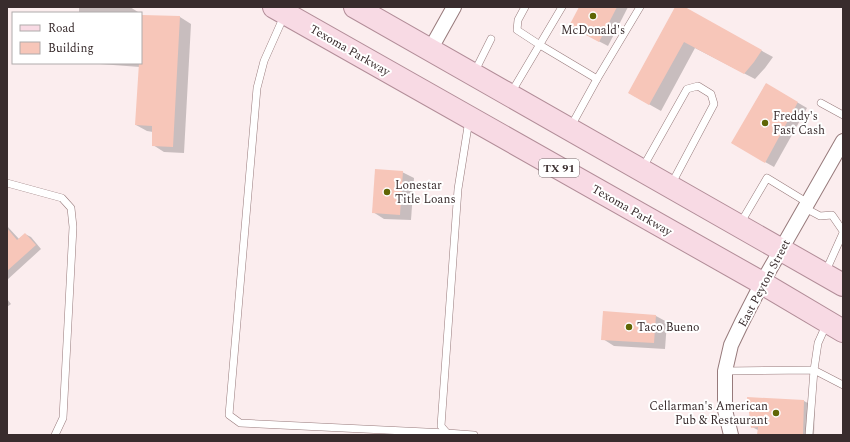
<svg xmlns="http://www.w3.org/2000/svg" width="850" height="442" viewBox="0 0 850 442" font-family="Spectral,serif">
<rect width="100%" height="100%" fill="#fbedee"/>
<g fill="#0003">
<polygon points="79,7 130,7 138,12 138,13 79,13"/>
<polygon points="580,7 628,7 608,46 579,31"/>
<polygon points="676,7 683,7 773,57 765,68 755,79 695,48 661,111 629,93"/>
<polygon points="141,16 180,17 191,24 184,153 164,152 153,145 153,132 147,131 136,125 140,67 86,63 141,63"/>
<polygon points="766,84 807,108 774,167 732,143"/>
<polygon points="402,172 414,178 411,220 384,219 373,212"/>
<polygon points="7,226 19,239 25,234 31,237 41,249 7,280"/>
<polygon points="7,299 11,304 7,307"/>
<polygon points="656,316 667,322 665,349 614,346 603,339"/>
<polygon points="804,401 815,407 814,435 758,435 758,430 752,427"/>
</g>
<g fill="#f7c6b9">
<polygon points="579,7 617,7 599,42 569,26"/>
<polygon points="675,7 685,7 762,50 754,62 744,74 684,42 649,105 628,93"/>
<polygon points="142,15 180,16 173,147 152,146 152,126 135,125 139,63 141,63 141,32"/>
<polygon points="766,83 798,102 765,163 731,143"/>
<polygon points="375,169 403,171 400,215 372,213"/>
<polygon points="7,228 17,240 25,233 36,245 7,271"/>
<polygon points="603,311 656,315 654,343 601,340"/>
<polygon points="747,397 804,400 803,435 757,435 758,427 751,428"/>
</g>
<g fill="none" stroke-linecap="round" stroke-linejoin="round">
<defs>
<g id="lane">
<polyline points="525,7 518,20 517,30 540,45 597,79"/>
<polyline points="284,16 264,61 257,88 229,415 240,423 447,433"/>
<polyline points="474,73 491,39"/>
<polyline points="511,93 562,7"/>
<polyline points="821,103 843,115"/>
<polyline points="469,120 458,189 441,426 447,433 474,435"/>
<polyline points="570,128 597,79 640,7"/>
<polyline points="642,169 687,89 698,86 711,94 714,104 671,185"/>
<polyline points="7,183 62,198 71,208 73,227 63,418 55,435"/>
<polyline points="805,208 820,216 832,215 843,231"/>
<polyline points="740,224 767,178 808,203"/>
<polyline points="825,273 843,233"/>
<polyline points="725,371 814,370 843,385"/>
<polyline points="809,435 814,370 818,343 827,323"/>
</g>
<g id="street">
<polyline points="430,50 454,7"/>
<polyline points="731,435 725,410 725,371 731,345 742,322 762,283 843,141"/>
</g>
<g id="primary">
<polyline points="274,7 762,283 843,331"/>
<polyline points="355,7 843,285"/>
</g>
</defs>
<use href="#lane" stroke="#977a7b" stroke-width="8"/>
<use href="#street" stroke="#977a7b" stroke-width="16"/>
<use href="#primary" stroke="#b28d98" stroke-width="24"/>
<use href="#lane" stroke="#fff" stroke-width="7"/>
<use href="#street" stroke="#fff" stroke-width="14"/>
<use href="#primary" stroke="#f8dae4" stroke-width="22"/>
</g>
<g fill="#5f6605" stroke="#fff" stroke-width="1.5">
<circle cx="593" cy="16" r="4"/>
<circle cx="765" cy="123" r="4"/>
<circle cx="387" cy="192" r="4"/>
<circle cx="629" cy="327" r="4"/>
<circle cx="776" cy="413" r="4"/>
</g>
<g text-anchor="middle" stroke-width="4" stroke-linejoin="round" paint-order="stroke">
<rect fill="#fff" stroke="#746b6c" stroke-width="1" x="539" y="159" width="40" height="18" rx="3"/>
<g font-size="11" font-weight="bold" fill="#392c2d">
<text x="559" y="172">TX 91</text>
</g>
<g font-size="12" fill="#392c2d" stroke="#fff" text-anchor="start">
<text x="593" y="34" text-anchor="middle">McDonald's</text>
<text x="773" y="120">Freddy's<tspan x="773" dy="14">Fast Cash</tspan></text>
<text x="395" y="189">Lonestar<tspan x="395" dy="14">Title Loans</tspan></text>
<text x="637" y="331">Taco Bueno</text>
<text x="768" y="410" text-anchor="end">Cellarman's American<tspan x="768" dy="14">Pub &amp; Restaurant</tspan></text>
</g>
<g font-size="12" fill="#392c2d" stroke="#fff">
<text transform="translate(350 50) rotate(30)" y="4">Texoma Parkway</text>
<text transform="translate(632 210) rotate(30)" y="4">Texoma Parkway</text>
<text transform="translate(764 283) rotate(-62)" y="4">East Peyton Street</text>
</g>
</g>
<rect width="850" height="442" fill="none" stroke="#392c2d" stroke-width="16"/>
<rect x="12" y="12" width="130" height="52" fill="#ffffff" stroke="#b0abab"/>
<rect x="20" y="25" width="20" height="6" fill="#f8dae4" stroke="#b0abab"/>
<text x="48" y="32" font-size="12" fill="#392c2d">Road</text>
<rect x="20" y="42" width="20" height="12" fill="#f7c6b9" stroke="#b0abab"/>
<text x="48" y="52" font-size="12" fill="#392c2d">Building</text>
</svg>
